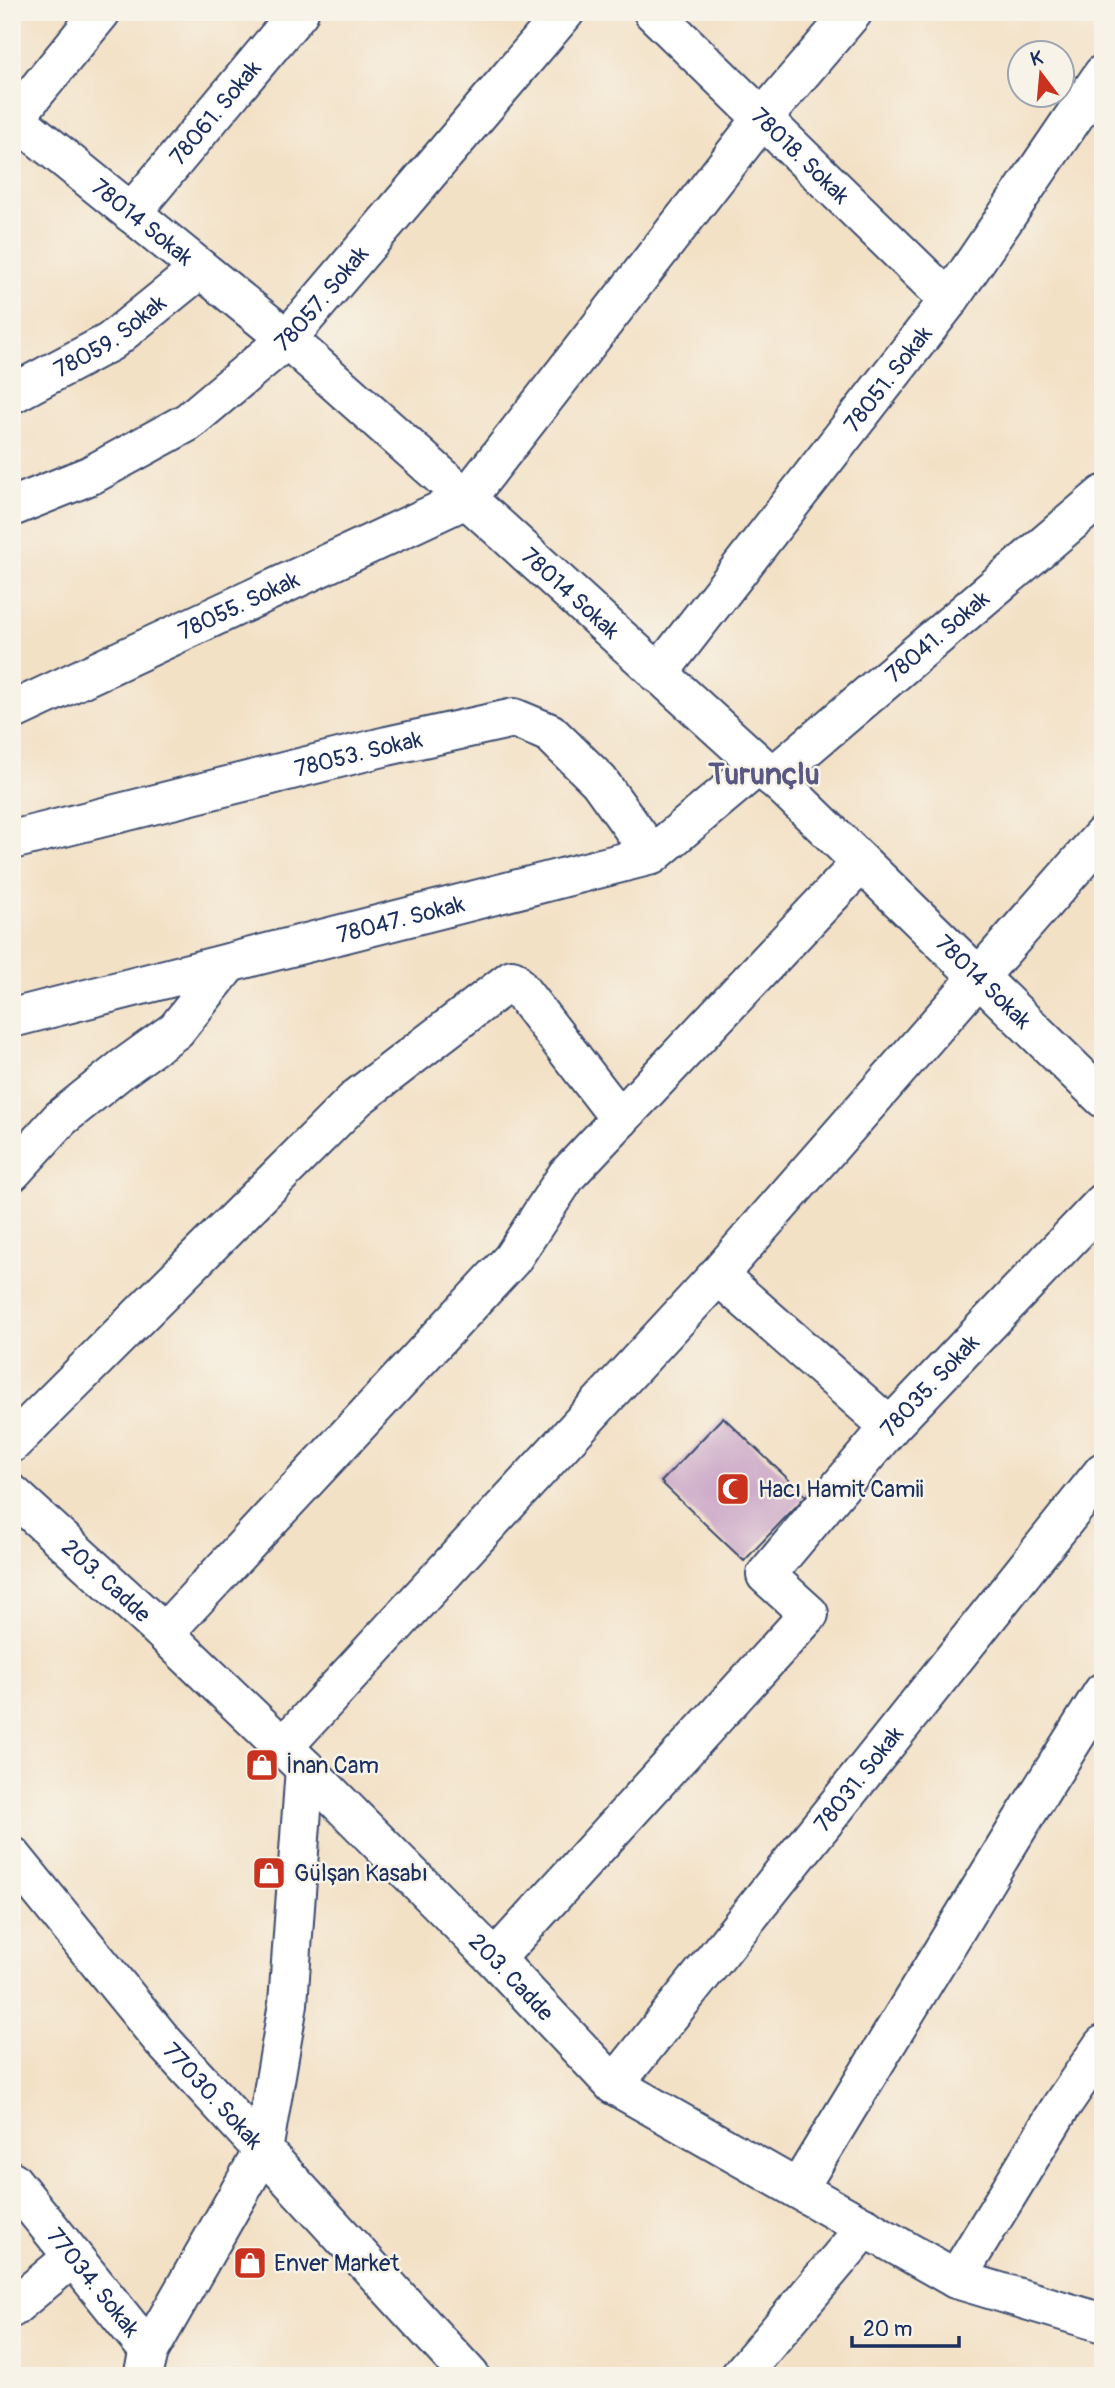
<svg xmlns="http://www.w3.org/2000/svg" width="1115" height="2388" viewBox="0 0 1115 2388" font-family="Pangolin,sans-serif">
<rect width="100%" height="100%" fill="#f7f3e8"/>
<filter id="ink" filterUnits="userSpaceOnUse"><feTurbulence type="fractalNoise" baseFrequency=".0143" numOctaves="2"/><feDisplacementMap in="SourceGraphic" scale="14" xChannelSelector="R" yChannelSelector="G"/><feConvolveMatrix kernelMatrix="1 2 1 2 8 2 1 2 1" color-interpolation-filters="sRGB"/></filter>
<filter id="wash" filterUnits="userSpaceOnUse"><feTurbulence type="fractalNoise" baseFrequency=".00686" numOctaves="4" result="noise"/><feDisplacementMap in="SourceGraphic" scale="28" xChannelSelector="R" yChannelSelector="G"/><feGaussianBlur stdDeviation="1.57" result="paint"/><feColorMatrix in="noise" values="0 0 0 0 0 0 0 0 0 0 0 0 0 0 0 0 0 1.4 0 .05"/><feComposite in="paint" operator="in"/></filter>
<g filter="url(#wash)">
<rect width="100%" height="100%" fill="#f3e1c6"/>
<g id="blocks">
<polygon fill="#caa5c6" points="723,1417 806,1496 744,1561 661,1482"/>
</g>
</g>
<g filter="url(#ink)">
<use href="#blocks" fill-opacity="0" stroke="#3b4a6e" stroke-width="2"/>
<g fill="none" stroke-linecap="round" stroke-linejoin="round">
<defs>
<g id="minor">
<path id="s1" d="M653 12 949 300"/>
<path id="s2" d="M12 116 287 339 497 526 787 790 1103 1098"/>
<polyline points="12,121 101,12"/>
<path id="s3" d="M131 213 299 12"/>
<path id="s4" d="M12 394 110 342 200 269"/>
<path id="s5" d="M12 507 91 475 188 422 287 339 565 12"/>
<path id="s6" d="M658 674 949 300 1103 74"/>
<path id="s7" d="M12 711 466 499 762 119 853 12"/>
<path id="s8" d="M772 777 1103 495"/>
<path id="s9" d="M12 840 387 746 514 718 550 733 599 781 652 855"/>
<path id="s10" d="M12 1018 652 855 759 765"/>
<polyline points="12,1172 61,1118 122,1069 176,1030 229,963"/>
<polyline points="718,1275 890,1427"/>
<polyline points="12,1443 357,1098 512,979 620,1119"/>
<path id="s11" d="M12 1494 164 1633 305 1768 495 1959 614 2085 956 2279 1103 2323"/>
<polyline points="164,1633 512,1259 567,1175 861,863"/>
<polyline points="283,1747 718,1275 1103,835"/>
<path id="s12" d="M12 1856 162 2040 470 2376"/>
<path id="s13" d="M495 1959 809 1614 766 1575 890 1427 1103 1203"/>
<path id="s14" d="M614 2085 1103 1472"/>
<path id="s15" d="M12 2181 149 2351"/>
<polyline points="798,2189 1020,1824 1103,1692"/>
<polyline points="956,2279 1060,2108 1103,2045"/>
<polyline points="12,2308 73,2257"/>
<polyline points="143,2376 149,2351 263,2151 288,2004 305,1768"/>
<polyline points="740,2376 866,2227"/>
</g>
</defs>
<use href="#minor" stroke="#3b4a6e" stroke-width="42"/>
<use href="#minor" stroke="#fff" stroke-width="38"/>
</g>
</g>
<defs>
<symbol id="mosque-square" viewBox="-11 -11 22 22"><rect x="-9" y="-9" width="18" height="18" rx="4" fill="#c8321e" stroke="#f7f3e8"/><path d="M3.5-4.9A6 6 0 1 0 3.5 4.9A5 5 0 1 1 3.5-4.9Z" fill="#fff"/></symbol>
<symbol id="shop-square" viewBox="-11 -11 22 22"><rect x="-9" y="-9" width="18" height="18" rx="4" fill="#c8321e" stroke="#f7f3e8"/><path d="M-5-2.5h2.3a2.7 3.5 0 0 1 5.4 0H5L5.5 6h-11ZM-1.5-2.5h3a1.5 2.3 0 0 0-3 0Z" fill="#fff"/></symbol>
</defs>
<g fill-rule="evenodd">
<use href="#mosque-square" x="714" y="1470" width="38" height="38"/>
<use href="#shop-square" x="243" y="1746" width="38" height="38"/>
<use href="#shop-square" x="250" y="1854" width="38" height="38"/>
<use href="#shop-square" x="231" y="2244" width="38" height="38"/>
</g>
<g text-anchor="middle" stroke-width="5" stroke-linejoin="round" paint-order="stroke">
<g font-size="23" fill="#1b2f5e" stroke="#f7f3e8">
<text dy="8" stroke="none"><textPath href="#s3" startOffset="131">78061. Sokak</textPath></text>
<text dy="8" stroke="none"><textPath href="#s1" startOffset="206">78018. Sokak</textPath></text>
<text dy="8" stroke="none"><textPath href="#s2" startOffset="168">78014 Sokak</textPath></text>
<text dy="8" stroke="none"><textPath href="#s5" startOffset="378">78057. Sokak</textPath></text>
<text dy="8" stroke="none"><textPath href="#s4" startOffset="114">78059. Sokak</textPath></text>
<text dy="8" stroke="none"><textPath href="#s6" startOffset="374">78051. Sokak</textPath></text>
<text dy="8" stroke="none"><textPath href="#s2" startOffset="735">78014 Sokak</textPath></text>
<text dy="8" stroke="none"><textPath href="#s7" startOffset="250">78055. Sokak</textPath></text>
<text dy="8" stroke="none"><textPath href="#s8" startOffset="217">78041. Sokak</textPath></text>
<text dy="8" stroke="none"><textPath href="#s9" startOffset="357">78053. Sokak</textPath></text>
<text dy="8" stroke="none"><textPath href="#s10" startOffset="401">78047. Sokak</textPath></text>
<text dy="8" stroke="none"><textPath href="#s2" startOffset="1302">78014 Sokak</textPath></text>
<text dy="8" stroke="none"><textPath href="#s13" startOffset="775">78035. Sokak</textPath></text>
<text dy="8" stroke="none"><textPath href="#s11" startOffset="128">203. Cadde</textPath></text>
<text dy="8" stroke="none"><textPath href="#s14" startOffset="392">78031. Sokak</textPath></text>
<text dy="8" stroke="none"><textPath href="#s11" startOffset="695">203. Cadde</textPath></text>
<text dy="8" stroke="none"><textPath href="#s12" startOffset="313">77030. Sokak</textPath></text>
<text dy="8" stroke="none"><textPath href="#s15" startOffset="130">77034. Sokak</textPath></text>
</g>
<g font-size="23" fill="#1b2f5e" stroke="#f7f3e8" text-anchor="start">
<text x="758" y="1497">Hacı Hamit Camii</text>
<text x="286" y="1773">İnan Cam</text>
<text x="294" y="1881">Gülşan Kasabı</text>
<text x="274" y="2271">Enver Market</text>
</g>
<g font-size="30" font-weight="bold" fill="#585882" stroke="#f7f3e8">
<text x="764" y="784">Turunçlu</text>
</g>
</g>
<rect width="1115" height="2388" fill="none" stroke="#f7f3e8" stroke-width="42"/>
<g transform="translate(1041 74) rotate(344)"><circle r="33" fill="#f7f3e8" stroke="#9fa5b1" stroke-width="2"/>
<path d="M0-5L12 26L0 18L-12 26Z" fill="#c8321e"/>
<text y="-10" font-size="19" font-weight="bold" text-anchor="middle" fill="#1b2f5e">K</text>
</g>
<path d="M852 2336v10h107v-10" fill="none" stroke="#1b2f5e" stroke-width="3.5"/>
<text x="863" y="2336" font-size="21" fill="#1b2f5e" stroke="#f7f3e8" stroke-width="5" paint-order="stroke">20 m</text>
</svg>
